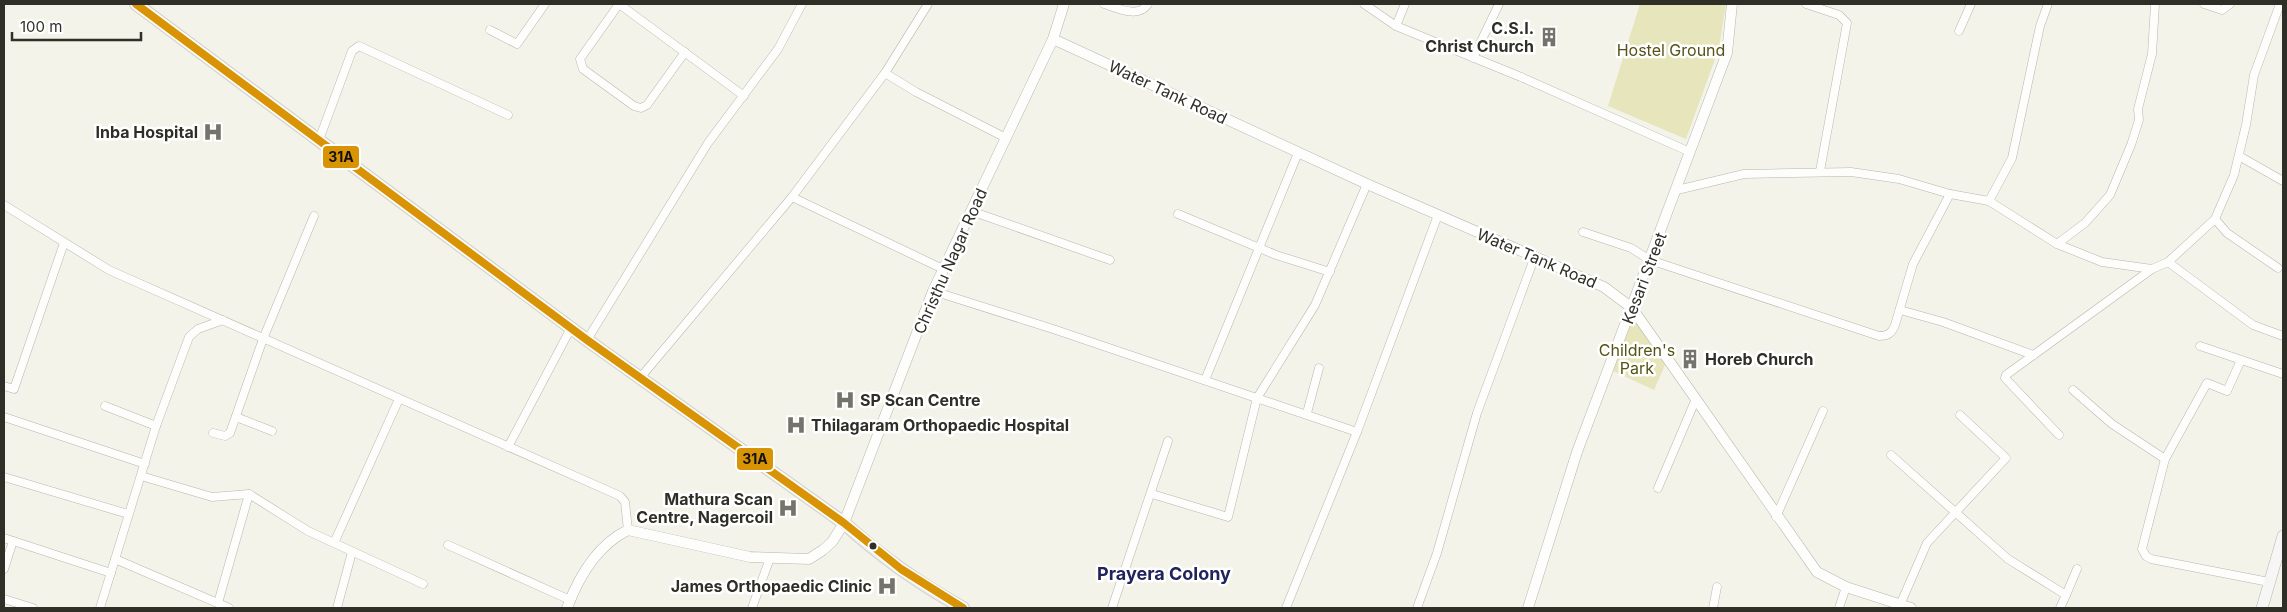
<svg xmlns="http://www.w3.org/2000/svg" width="2287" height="612" viewBox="0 0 2287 612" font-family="Inter,sans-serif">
<rect width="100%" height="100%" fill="#f3f3e9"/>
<g fill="#e6e5bb">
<polygon points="1640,4 1726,4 1719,48 1686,139 1608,106"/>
<polygon points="1632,312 1665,365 1654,390 1611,370"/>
</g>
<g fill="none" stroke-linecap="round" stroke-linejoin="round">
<defs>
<g id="minor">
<polyline points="619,4 580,59 583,69 634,106 641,108 647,105 685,52"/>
<polyline points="619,4 744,96"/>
<polyline points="928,4 885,73 916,92 1006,138"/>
<path d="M1104 4C1118 8 1138 19 1148 4"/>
<polyline points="1364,4 1396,26 1521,77 1690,152"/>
<polyline points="1806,4 1839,15 1847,23 1820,171"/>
<polyline points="2204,4 2222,10 2230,4"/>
<polyline points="1396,26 1405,4"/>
<polyline points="490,30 517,44 545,4"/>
<polyline points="1959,31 1971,4"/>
<polyline points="1473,58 1499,4"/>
<polyline points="319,140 352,51 359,46 508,115"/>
<polyline points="2239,156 2283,181"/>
<polyline points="1677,190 1744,174 1851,172 1899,179 1950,194 1989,201 2057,244 2102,262 2152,269 2168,262 2215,219 2234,175 2246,125 2254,75 2280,4"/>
<polyline points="792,197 943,269"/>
<polyline points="1989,201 2012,158 2040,26 2048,4"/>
<polyline points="4,205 109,270 620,496 625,502 628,530"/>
<polyline points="971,211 1110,260"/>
<polyline points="1178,214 1276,255 1330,272"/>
<polyline points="2215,219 2227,233 2278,268"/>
<path d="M1583 232 1631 248 1650 260 1879 336C1888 336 1892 333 1895 325L1913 264 1950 194"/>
<polyline points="2057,244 2085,223 2110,195 2131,145 2139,120 2138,109 2152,54 2155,4"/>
<polyline points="2168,262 2253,325 2283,336"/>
<polyline points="933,291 1053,329 1357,432"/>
<polyline points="1900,310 1943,322 2033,355"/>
<polyline points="587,340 708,143 778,49 802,4"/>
<polyline points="2200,346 2283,374"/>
<polyline points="2241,360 2227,391 2207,383 2165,459 2142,549 2146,556 2151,559 2269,582"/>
<polyline points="640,378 792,197 885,73"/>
<polyline points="1205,380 1298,153"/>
<polyline points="4,386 14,389 64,243"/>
<polyline points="2073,390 2112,424 2165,459"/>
<polyline points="105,406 156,426"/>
<polyline points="1307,413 1319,368"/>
<polyline points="4,417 145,464"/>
<polyline points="236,417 272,431"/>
<polyline points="213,433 225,436 230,433 263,339 314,216"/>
<polyline points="2059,435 2005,378 2006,375 2152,269"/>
<polyline points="508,447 571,328"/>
<polyline points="1891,455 2008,559 2066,595 2060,608"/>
<polyline points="141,476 212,497 249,494 308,531 423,584"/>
<polyline points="4,477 128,514"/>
<polyline points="1658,488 1695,401"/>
<polyline points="1152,494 1228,517 1257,398 1315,305 1367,184"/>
<polyline points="1776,517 1823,411"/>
<polyline points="4,538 111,573"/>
<polyline points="334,543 399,399"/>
<polyline points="448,545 570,600"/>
<polyline points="115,559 229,608"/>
<polyline points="4,569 13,541"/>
<polyline points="2066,595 2077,569"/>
<polyline points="4,599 33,608"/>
<polyline points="218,603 249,494"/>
<polyline points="1900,605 1927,543 2006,458 1960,415"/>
<polyline points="100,608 156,426 189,337 198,329 223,320"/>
<polyline points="337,608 352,552"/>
<polyline points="752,608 770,558"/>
<polyline points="1112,608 1168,441"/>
<polyline points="1286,608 1357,432 1438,215"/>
<polyline points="1417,608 1437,553 1477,413 1535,256"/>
<polyline points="1713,608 1717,587"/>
<polyline points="1839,608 1846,587"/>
</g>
<g id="tertiary">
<polyline points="1053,39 1367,184 1604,287 1632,308 1817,572 1846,587 1911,608"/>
<path d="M567 608C579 576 597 545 628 530L750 557 809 559 823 550 832 542 844 523 933 291 1053 39 1064 4"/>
<polyline points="1528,608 1577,452 1727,53 1732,4"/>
</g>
<polyline id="secondary" points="2262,608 2283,536"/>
<path id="trunk" d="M136 4 587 340 844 523C880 556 920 584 963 608"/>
</defs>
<use href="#minor" stroke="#b7b7af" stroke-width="9"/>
<use href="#tertiary" stroke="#b7b7af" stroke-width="11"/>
<use href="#secondary" stroke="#b7b7af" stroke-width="12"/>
<use href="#trunk" stroke="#d1d1cc" stroke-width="14"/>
<use href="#minor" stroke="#fdfdfc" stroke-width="8"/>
<use href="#tertiary" stroke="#fdfdfc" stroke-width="10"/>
<use href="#secondary" stroke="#f6f6f7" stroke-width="11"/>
<use href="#trunk" stroke="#ebecf2" stroke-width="12"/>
<defs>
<polyline id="bus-1" points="136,4 587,340 844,523 901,569 963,608"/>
</defs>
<use href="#bus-1" stroke="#fff" stroke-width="11"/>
<use href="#bus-1" stroke="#d99406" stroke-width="8"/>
</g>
<defs>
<symbol id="building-bare" viewBox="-9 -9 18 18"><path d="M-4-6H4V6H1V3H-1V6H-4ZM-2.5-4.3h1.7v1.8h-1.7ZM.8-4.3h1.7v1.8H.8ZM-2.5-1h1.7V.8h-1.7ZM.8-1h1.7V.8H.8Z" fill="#74746c" stroke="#fff" stroke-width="2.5" paint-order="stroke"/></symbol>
<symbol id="hospital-bare" viewBox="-9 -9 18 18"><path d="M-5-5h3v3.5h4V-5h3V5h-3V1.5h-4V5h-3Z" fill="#74746c" stroke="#fff" stroke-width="2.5" paint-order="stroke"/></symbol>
</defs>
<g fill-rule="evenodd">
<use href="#building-bare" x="1535" y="23" width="28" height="28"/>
<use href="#hospital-bare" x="199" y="118" width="28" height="28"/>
<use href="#building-bare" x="1676" y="345" width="28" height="28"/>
<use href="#hospital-bare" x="831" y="386" width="28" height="28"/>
<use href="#hospital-bare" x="782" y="411" width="28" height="28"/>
<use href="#hospital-bare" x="774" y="494" width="28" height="28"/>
<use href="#hospital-bare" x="873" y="572" width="28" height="28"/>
</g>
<circle fill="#2f2f28" stroke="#fff" stroke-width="2" cx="873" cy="546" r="4.5"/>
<g text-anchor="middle" stroke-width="5" stroke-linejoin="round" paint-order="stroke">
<g font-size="16" font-weight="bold" fill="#2f2f28" stroke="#fff" text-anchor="end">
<text x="1534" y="34">C.S.I.<tspan x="1534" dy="18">Christ Church</tspan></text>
<text x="198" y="138">Inba Hospital</text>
<text x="1705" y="365" text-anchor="start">Horeb Church</text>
<text x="860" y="406" text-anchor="start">SP Scan Centre</text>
<text x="811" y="431" text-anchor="start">Thilagaram Orthopaedic Hospital</text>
<text x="773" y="505">Mathura Scan<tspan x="773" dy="18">Centre, Nagercoil</tspan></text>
<text x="872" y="592">James Orthopaedic Clinic</text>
</g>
<g font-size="16" fill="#565316" stroke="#fff">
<text x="1671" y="56">Hostel Ground</text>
<text x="1637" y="356">Children's<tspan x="1637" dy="18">Park</tspan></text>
</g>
<g font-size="16" fill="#2f2f28" stroke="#fff">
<text transform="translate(1168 92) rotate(25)" y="6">Water Tank Road</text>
<text transform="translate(1537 258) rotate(23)" y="6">Water Tank Road</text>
<text transform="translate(950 261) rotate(-66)" y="6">Christhu Nagar Road</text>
<text transform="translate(1644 278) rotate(-69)" y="6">Kesari Street</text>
</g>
<g font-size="18" font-weight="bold" fill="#20235c" stroke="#fff">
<text x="1164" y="580">Prayera Colony</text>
</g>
</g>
<g stroke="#fff" stroke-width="2">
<rect x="322" y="145" width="38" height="24" rx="5" fill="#d99406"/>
<rect x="736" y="447" width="38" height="24" rx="5" fill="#d99406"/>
</g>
<g font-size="14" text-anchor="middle" font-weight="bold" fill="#111">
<text x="341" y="162">31A</text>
<text x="755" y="464">31A</text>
</g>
<rect width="2287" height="612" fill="none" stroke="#2f2f28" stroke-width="10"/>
<path d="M12 32v8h129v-8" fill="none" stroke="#2f2f28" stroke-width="2.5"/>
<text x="20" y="32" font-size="15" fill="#2f2f28" stroke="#ffffff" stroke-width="4" paint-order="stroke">100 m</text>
</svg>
